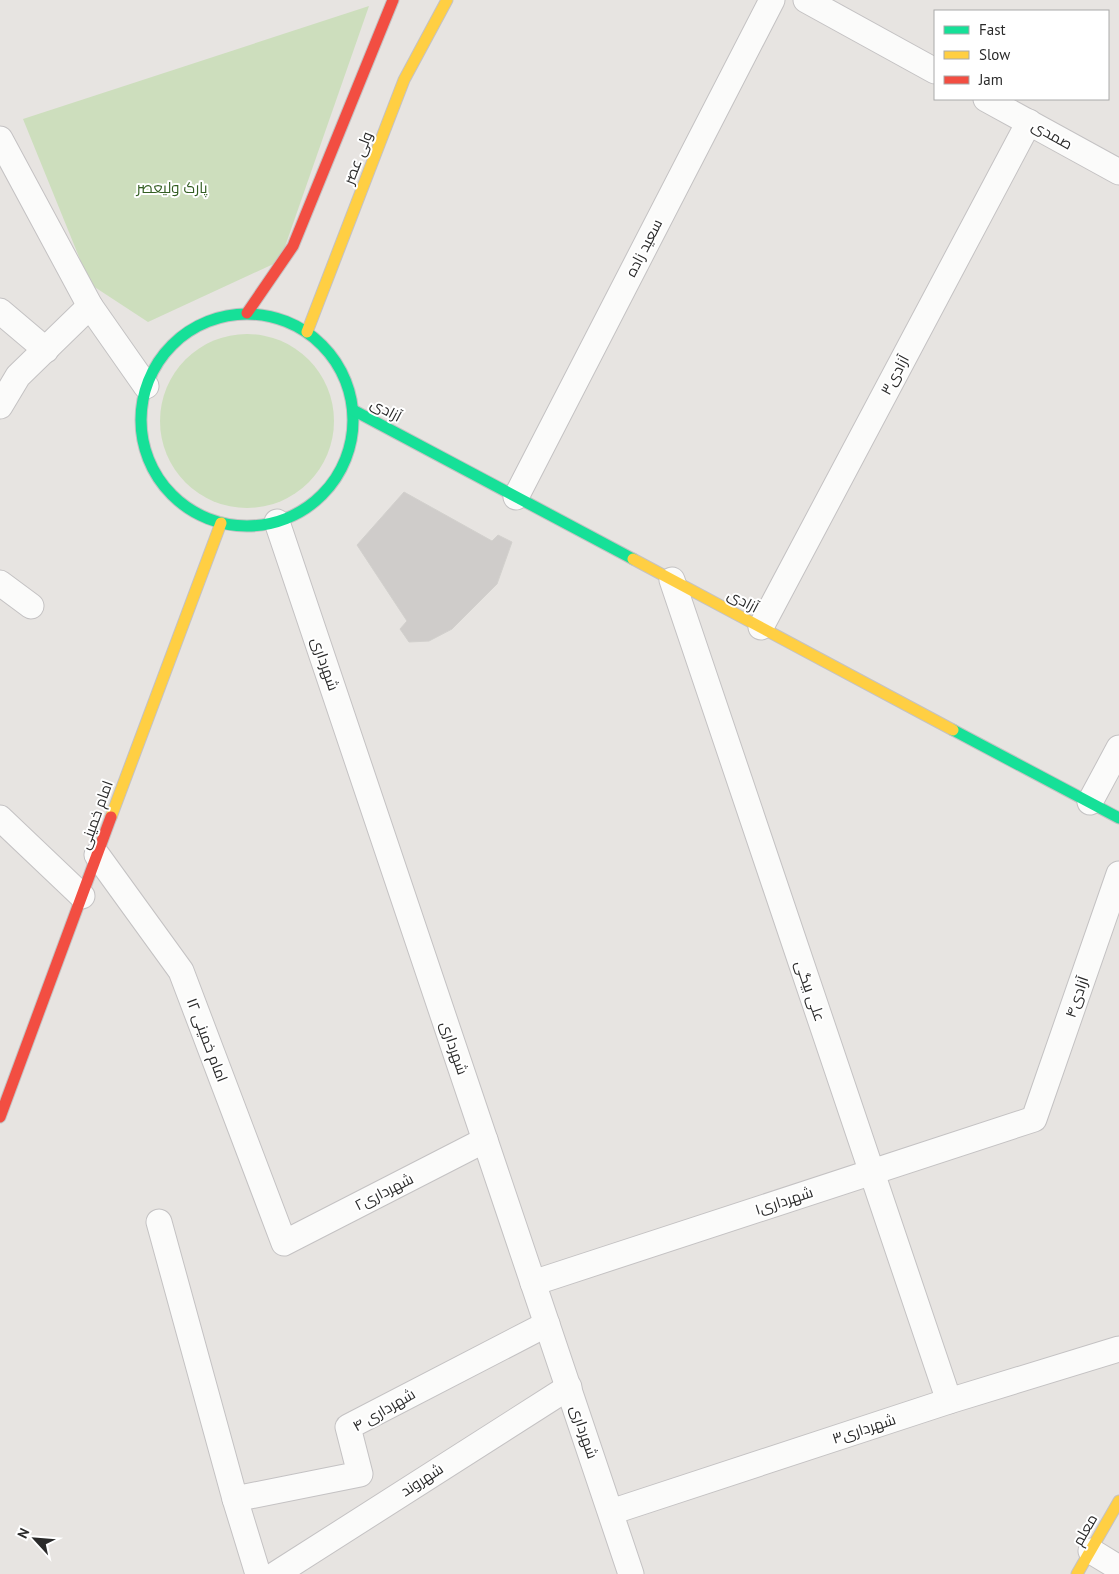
<svg xmlns="http://www.w3.org/2000/svg" width="1119" height="1574" viewBox="0 0 1119 1574" font-family="'PT Sans',Cairo,sans-serif">
<rect width="100%" height="100%" fill="#e7e4e1"/>
<g fill="#cddebd">
<polygon points="369,6 280,261 148,322 90,284 23,119"/>
<circle cx="247" cy="421" r="87"/>
</g>
<polygon fill="#cfccca" stroke="#d2d0cd" points="404,492 492,541 498,535 512,542 497,584 452,629 429,641 409,642 400,629 407,621 357,545"/>
<g fill="none" stroke-linecap="round" stroke-linejoin="round">
<defs>
<g id="street">
<polyline points="806,0 935,71"/>
<polyline points="986,99 1119,172"/>
<polyline points="0,139 90,306 146,386"/>
<polyline points="0,311 46,350"/>
<polyline points="0,406 18,376 90,306"/>
<polyline points="516,497 772,0"/>
<polyline points="277,522 631,1574"/>
<polyline points="672,580 949,1401"/>
<polyline points="0,583 31,606"/>
<polyline points="761,627 1029,122"/>
<polyline points="1090,802 1119,748"/>
<polyline points="0,818 82,896"/>
<polyline points="97,855 181,971 284,1243 485,1140"/>
<polyline points="159,1222 235,1499 258,1574"/>
<polyline points="533,1283 1034,1119 1119,874"/>
<polyline points="235,1499 360,1474 348,1427 547,1324"/>
<polyline points="611,1512 949,1401 1119,1349"/>
<polyline points="1091,1551 1119,1568"/>
<polyline points="276,1574 569,1387"/>
</g>
<g id="fast">
<circle cx="247" cy="420" r="106"/>
<polyline points="353,410 633,559"/>
<polyline points="953,730 1119,818"/>
</g>
<g id="slow">
<polyline points="307,332 404,80 447,0"/>
<polyline points="633,559 953,730"/>
<polyline points="111,817 221,523"/>
<polyline points="1077,1574 1119,1501"/>
</g>
<g id="jam">
<polyline points="247,313 293,246 393,0"/>
<polyline points="0,1117 111,817"/>
</g>
</defs>
<use href="#street" stroke="#c4c2c3" stroke-width="27"/>
<use href="#fast" stroke="#c4c2c3" stroke-width="13"/>
<use href="#slow" stroke="#c4c2c3" stroke-width="13"/>
<use href="#jam" stroke="#c4c2c3" stroke-width="13"/>
<use href="#street" stroke="#fbfbfa" stroke-width="25"/>
<use href="#fast" stroke="#16e098" stroke-width="11"/>
<use href="#slow" stroke="#ffcf43" stroke-width="11"/>
<use href="#jam" stroke="#f24e42" stroke-width="11"/>
</g>
<g text-anchor="middle" stroke-width="4" stroke-linejoin="round" paint-order="stroke">
<g font-size="15" fill="#2a2a2a" stroke="#fff">
<text transform="translate(1052 135) rotate(29)" y="5">صمدی</text>
<text transform="translate(358 158) rotate(-69)" y="5">ولی عصر</text>
<text transform="translate(644 248) rotate(-63)" y="5">سعید زاده</text>
<text transform="translate(895 375) rotate(-62)" y="5">آزادی۳</text>
<text transform="translate(386 410) rotate(28)" y="5">آزادی</text>
<text transform="translate(743 601) rotate(28)" y="5">آزادی</text>
<text transform="translate(325 664) rotate(71)" y="5">شهرداری</text>
<text transform="translate(96 815) rotate(-70)" y="5">امام خمینی</text>
<text transform="translate(810 991) rotate(71)" y="5">علی بیگی</text>
<text transform="translate(1077 997) rotate(-71)" y="5">آزادی۴</text>
<text transform="translate(207 1040) rotate(69)" y="5">امام خمینی ۱۲</text>
<text transform="translate(454 1048) rotate(71)" y="5">شهرداری</text>
<text transform="translate(384 1192) rotate(-27)" y="5">شهرداری۲</text>
<text transform="translate(784 1201) rotate(-18)" y="5">شهرداری۱</text>
<text transform="translate(384 1410) rotate(-30)" y="5">شهرداری ۴</text>
<text transform="translate(864 1429) rotate(-18)" y="5">شهرداری۳</text>
<text transform="translate(584 1432) rotate(71)" y="5">شهرداری</text>
<text transform="translate(422 1480) rotate(-33)" y="5">شهروند</text>
<text transform="translate(1085 1530) rotate(-60)" y="5">معلم</text>
</g>
<g font-size="15" fill="#335e22" stroke="#fff">
<text x="172" y="193">پارک ولیعصر</text>
</g>
</g>
<rect x="934" y="10" width="175" height="90" fill="#ffffff" stroke="#aaaaaa"/>
<rect x="944" y="26" width="25" height="8" fill="#16e098" stroke="#aaaaaa"/>
<text x="979" y="35" font-size="15" fill="#2a2a2a">Fast</text>
<rect x="944" y="51" width="25" height="8" fill="#ffcf43" stroke="#aaaaaa"/>
<text x="979" y="60" font-size="15" fill="#2a2a2a">Slow</text>
<rect x="944" y="76" width="25" height="8" fill="#f24e42" stroke="#aaaaaa"/>
<text x="979" y="85" font-size="15" fill="#2a2a2a">Jam</text>
<g transform="translate(35 1539) rotate(296)" stroke="#ffffff" stroke-width="4" paint-order="stroke">
<path d="M0-4L9 19L0 12L-9 19Z" fill="#2a2a2a"/>
<text y="-8" font-size="14" font-weight="bold" text-anchor="middle" fill="#2a2a2a">N</text>
</g>
</svg>
